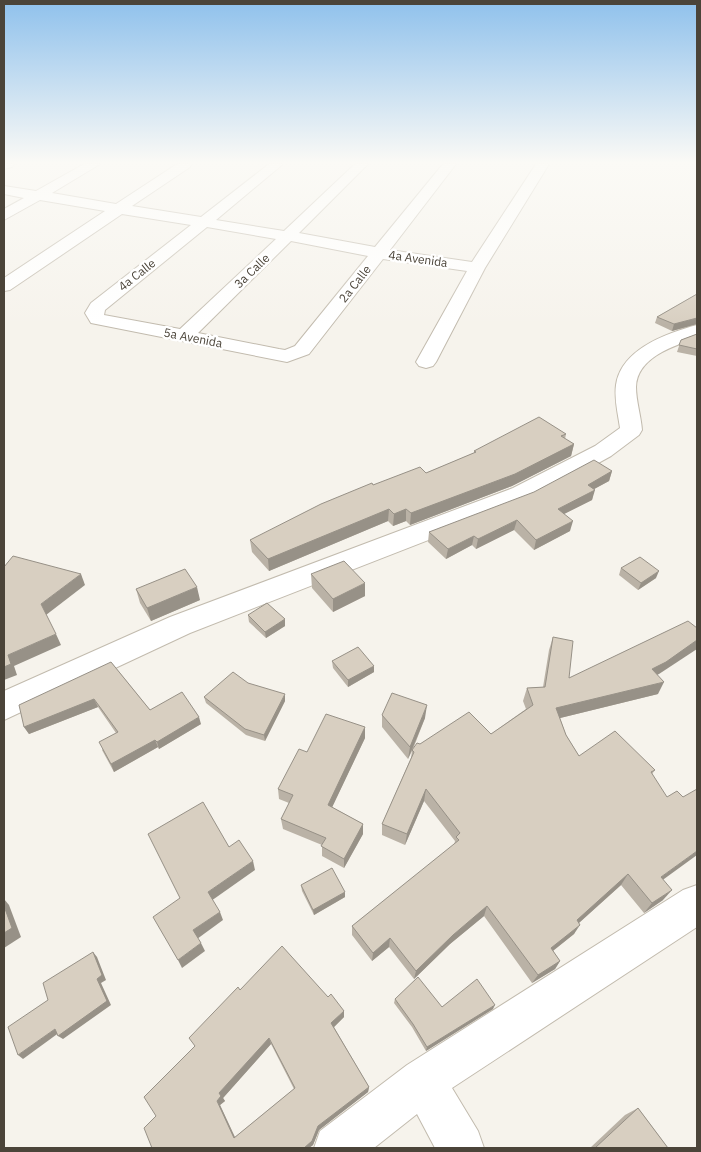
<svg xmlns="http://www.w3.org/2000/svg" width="701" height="1152" viewBox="0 0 701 1152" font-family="'IBM Plex Sans',sans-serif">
<rect width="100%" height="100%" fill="#f6f3ec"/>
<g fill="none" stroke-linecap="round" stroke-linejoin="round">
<defs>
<g id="street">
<polygon points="4,164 14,164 12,167 4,169"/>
<path d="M84 164H100L52 193 116 204 177 164H191L190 167 132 206 201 217 269 164H283L216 220 284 231 355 164H368L299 233 375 247 443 164H456L390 250 472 262 536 164H549L485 268 436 362 433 366 426 368 419 366 416 362 467 271 383 259 309 354 287 362 91 323 85 313 91 303 191 225 122 214 10 290 4 291V278L105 211 40 200 4 220V209L24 198 4 194V186L36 191ZM207 227 276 239 180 329 104 315 105 310ZM291 241 368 256 295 346 285 350 279 349 198 333Z"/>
<path d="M697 325V338C674 346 637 357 636 387 636 401 641 416 642 430L639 435 611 456 531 500 190 633 4 720V691L170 617 513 488 595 446 620 428C618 414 614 399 616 385 621 349 667 333 697 325Z"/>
<polygon points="697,885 697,927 452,1088 478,1131 484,1148 435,1148 417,1114 374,1148 314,1148 320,1131 407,1065 683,890"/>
</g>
</defs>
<use href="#street" stroke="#c2bbae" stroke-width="2"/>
<use href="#street" fill="#fff" fill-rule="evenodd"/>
</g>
<g fill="#bab2a6" fill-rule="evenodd">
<polygon points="697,294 697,324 672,331 655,323 657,317"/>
<polygon points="697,334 697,356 677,352 681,340"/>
<polygon points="566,434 565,439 574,444 571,456 512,486 410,525 406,521 393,526 388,521 269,571 252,552 250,540 373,485 426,473 474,453 474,451"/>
<polygon points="612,471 609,481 594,489 592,500 564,514 570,531 534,550 514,530 476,549 472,545 446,559 428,542 429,532"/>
<polygon points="621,568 656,578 638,590 619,575"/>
<polygon points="311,574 365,596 333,612 312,588"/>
<polygon points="136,589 200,600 151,621 140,603"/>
<polygon points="248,615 285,619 285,626 266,638 249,622"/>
<polygon points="553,637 569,678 658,675 658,694 560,718 566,735 579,756 655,770 652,774 663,880 663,900 644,913 621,885 579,923 574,934 553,951 560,961 555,969 532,983 484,916 450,944 414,979 389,947 372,961 352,935 352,926 454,845 455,841 424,801 405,845 382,835 382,824 411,758 412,751 408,759 382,727 382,715 425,718 413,749 420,744 491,734 526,709 523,701 527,688 543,687 549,650"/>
<polygon points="332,661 374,672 348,687 333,668"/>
<polygon points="111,662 150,710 201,724 159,749 158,747 114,772 102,750 116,733 98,707 29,734 24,727"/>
<polygon points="248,683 285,701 265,741 246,735 206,703 204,697"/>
<polygon points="365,727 365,738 332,807 363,824 363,834 344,868 322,856 322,845 283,829 281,819 289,803 279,799 278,789 307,752"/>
<polygon points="301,885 345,897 314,915 302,891"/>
<path d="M240 990 344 1017 334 1027 369 1087 368 1092 319 1130 313 1145 309 1148H152L156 1116 195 1046ZM271 1044 294 1089 235 1137 220 1105 225 1101 223 1098Z"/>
<polygon points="395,999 442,1007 493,1009 426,1051 412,1027 394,1003"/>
<polygon points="638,1108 668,1148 590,1148 625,1115"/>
</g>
<g fill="#979187">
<polygon points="697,318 697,324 672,331 674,324"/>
<polygon points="574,444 571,456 512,486 410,525 411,513"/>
<polygon points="612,471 609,481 585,494 588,485"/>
<polygon points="595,490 592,500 556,518 558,509"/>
<polygon points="389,509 388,521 269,571 268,559"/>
<polygon points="406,509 406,521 393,526 394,514"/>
<polygon points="517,520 514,530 476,549 478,539"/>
<polygon points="573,521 570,531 534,550 536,540"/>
<polygon points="474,536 472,545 446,559 448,549"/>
<polygon points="659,571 656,578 638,590 641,583"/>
<polygon points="81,574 85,585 46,615 41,604"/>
<polygon points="365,583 365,596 333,612 333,599"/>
<polygon points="197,587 200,600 151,621 147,608"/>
<polygon points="285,619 285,626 266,638 265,632"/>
<polygon points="56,634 61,645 14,666 17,675 4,680 4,667 8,655"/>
<polygon points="697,640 697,649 659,674 645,681 652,669"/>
<polygon points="374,666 374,672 348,687 348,680"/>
<polygon points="664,682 658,694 552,720 556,708"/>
<polygon points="285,694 285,701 265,741 264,735"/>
<polygon points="94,699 98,707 29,734 24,727"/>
<polygon points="427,705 425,718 408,759 410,747"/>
<polygon points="199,717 201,724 159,749 157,742"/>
<polygon points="365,727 365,738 328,816 328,805"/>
<polygon points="155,740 158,747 114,772 111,764"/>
<polygon points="426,789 424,801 405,845 407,834"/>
<polygon points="363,824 363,834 344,868 344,859"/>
<polygon points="697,851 697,855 653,887 661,877"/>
<polygon points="253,861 255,870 211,901 208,892"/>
<polygon points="628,874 621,885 571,930 577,920"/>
<polygon points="672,890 663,900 644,913 652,903"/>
<polygon points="345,892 345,897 314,915 313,910"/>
<polygon points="4,899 9,905 21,937 4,948"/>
<polygon points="487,906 484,916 450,944 414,979 416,971 453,935"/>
<polygon points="220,912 223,920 197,939 193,930"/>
<polygon points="580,925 574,934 545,957 551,948"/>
<polygon points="390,938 389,947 372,961 373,953"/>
<polygon points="201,943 205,951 182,968 178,960"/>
<polygon points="93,952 97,957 106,980 101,983 111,1005 63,1039 58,1036 97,979"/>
<polygon points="560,961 555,969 532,983 538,975"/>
<polygon points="495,1005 493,1009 426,1051 427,1047"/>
<polygon points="344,1011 344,1017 332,1029 331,1023"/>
<polygon points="55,1029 60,1032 23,1059 18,1055"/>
<polygon points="269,1038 271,1044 223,1098 225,1101 220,1105 237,1142 234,1138 217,1101 219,1093"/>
<polygon points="369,1087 368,1092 319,1130 313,1145 309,1148 304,1148 318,1126"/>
</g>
<g fill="#d8cfc1" stroke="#979187" fill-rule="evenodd">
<polygon points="697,294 697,318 674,324 657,317"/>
<polygon points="697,334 697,349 679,345 681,340"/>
<polygon points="539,417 566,434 561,436 574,444 515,474 411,513 406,509 394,514 389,509 268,559 250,540 321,504 372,483 373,485 420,467 426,473 476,452 474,451"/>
<polygon points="594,460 612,471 588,485 595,490 558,509 573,521 536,540 517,520 478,539 474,536 448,549 429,532 534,492"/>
<polygon points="13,556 81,574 41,604 56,634 8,655 11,664 4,667 4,567"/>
<polygon points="640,557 659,571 641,583 621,568"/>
<polygon points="344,561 365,583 333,599 311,574"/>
<polygon points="185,569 197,587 147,608 136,589"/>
<polygon points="267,603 285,619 265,632 248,615"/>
<polygon points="688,621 697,628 697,640 666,662 652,669 664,682 556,708 566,735 579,756 615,731 655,770 651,772 667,797 677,791 683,797 697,789 697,851 661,877 672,890 652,903 628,874 577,920 580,925 551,948 560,961 538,975 487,906 453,935 416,971 390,938 373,953 352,926 459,840 456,837 460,833 426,789 407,834 382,824 414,752 412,750 417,743 420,744 469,712 491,734 533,705 527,688 545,687 553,637 573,641 569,678"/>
<polygon points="358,647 374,666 348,680 332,661"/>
<polygon points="111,662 150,710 182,692 199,717 157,742 155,740 111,764 99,742 118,732 94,699 24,727 19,705"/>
<polygon points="233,672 248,683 285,694 264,735 245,729 204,697"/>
<polygon points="392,693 427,705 410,747 382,715"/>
<polygon points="326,714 365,727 328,805 363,824 344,859 321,846 326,838 281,819 293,795 278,789 299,749 307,752"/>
<polygon points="203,802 229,847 239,840 253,861 208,892 220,912 193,930 201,943 178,960 153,917 180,898 148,834"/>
<polygon points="332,868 345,892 313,910 301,885"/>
<polygon points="4,906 12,928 4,933"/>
<path d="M282 946 328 997 331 994 344 1011 331 1023 369 1087 318 1126 312 1141 304 1148H152L144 1128 156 1116 144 1097 195 1046 189 1038 238 987 240 990ZM269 1038 295 1088 234 1138 217 1101 221 1096 219 1093Z"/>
<polygon points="93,952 102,975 97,979 107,1001 58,1036 55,1029 18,1055 8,1027 48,1000 43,983"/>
<polygon points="418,977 442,1007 477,979 495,1005 427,1047 413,1024 395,999"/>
<polygon points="638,1108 668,1148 595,1148"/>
</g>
<linearGradient id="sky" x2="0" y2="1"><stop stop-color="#8fc1ec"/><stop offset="0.5" stop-color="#fbfaf6"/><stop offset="1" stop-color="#fbfaf6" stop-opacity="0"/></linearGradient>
<rect width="701" height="325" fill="url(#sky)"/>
<g text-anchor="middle" stroke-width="5" stroke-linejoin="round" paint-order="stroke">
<g font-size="12" fill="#4b4439" stroke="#fff">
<text transform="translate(418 259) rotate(8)" y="4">4a Avenida</text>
<text transform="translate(252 271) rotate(-44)" y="4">3a Calle</text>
<text transform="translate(137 275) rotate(-38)" y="4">4a Calle</text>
<text transform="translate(355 284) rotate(-52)" y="4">2a Calle</text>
<text transform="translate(193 338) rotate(11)" y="4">5a Avenida</text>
</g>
</g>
<rect width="701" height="1152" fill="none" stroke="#4b4439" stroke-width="10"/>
</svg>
